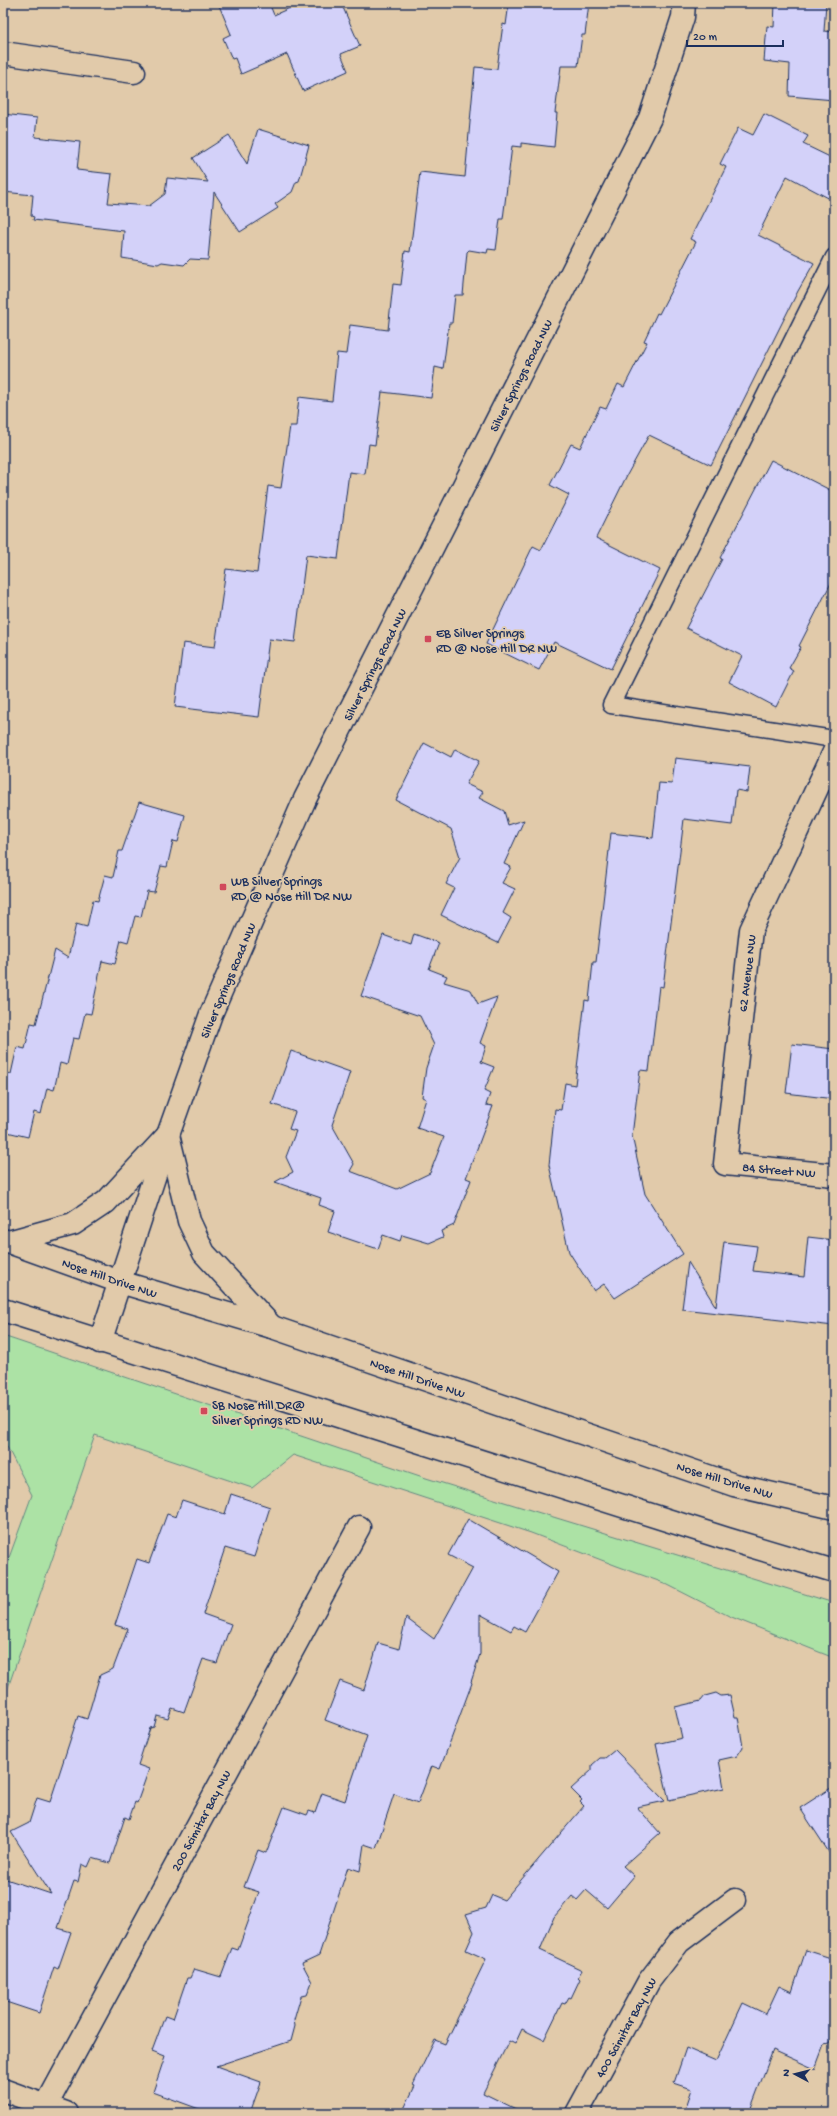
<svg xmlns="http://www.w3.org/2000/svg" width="837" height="2116" viewBox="0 0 837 2116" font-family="'Gochi Hand',sans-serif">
<rect width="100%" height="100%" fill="#e1caaa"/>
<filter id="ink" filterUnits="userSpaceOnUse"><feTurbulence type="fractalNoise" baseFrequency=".025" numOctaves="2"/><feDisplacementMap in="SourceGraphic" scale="8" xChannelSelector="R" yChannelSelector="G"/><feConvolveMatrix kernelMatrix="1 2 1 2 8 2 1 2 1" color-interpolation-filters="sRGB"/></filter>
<g filter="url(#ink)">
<polygon fill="#ace2a5" stroke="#648882" points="3,1336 426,1478 834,1603 834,1658 729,1616 664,1583 617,1566 531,1533 293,1455 252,1488 95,1435 3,1702 3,1574 32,1495 3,1439"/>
<g fill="#d3d1f9" stroke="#1b2f5e">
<polygon points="218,3 269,3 274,15 301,3 341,3 360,46 341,54 348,71 303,91 287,54 241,74 235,58 232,59 223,38 231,34"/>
<polygon points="509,3 589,3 585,35 582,35 578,66 561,66 555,113 557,113 554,147 521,143 521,147 512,146 503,219 500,219 496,250 488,249 487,253 469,250 467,252 463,295 455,295 452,323 449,323 443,369 435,367 431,398 382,392 375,445 369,444 365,474 349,472 338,559 306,555 295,642 269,639 259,717 175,707 183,643 215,647 226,569 257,573 268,486 281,488 290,426 296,426 299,397 332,401 337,353 346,354 350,325 388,330 393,284 401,285 405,251 410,252 420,172 465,177 475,67 497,69 503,24 506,25"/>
<polygon points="775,3 826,3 824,31 834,32 834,100 789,96 790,64 764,61 767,26 774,27"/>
<polygon points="3,114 37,118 35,137 80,142 77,170 112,174 108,203 149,206 165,194 167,178 208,182 193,158 229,135 247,164 258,129 309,145 299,181 296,182 292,192 275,204 278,208 240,232 214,192 208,260 190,259 184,265 162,262 158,264 122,258 124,231 33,220 34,217 31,216 33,195 3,192"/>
<polygon points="764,114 808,136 803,144 834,159 834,201 787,176 758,235 814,263 798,291 711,465 649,435 627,475 596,538 660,570 611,669 554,642 539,670 486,644 533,546 541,550 569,495 550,485 571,444 580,448 600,407 606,409 618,384 624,387 647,342 644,341 657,313 659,314 696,242 690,239 726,167 720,164 738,128 753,135"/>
<polygon points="771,460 834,492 834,577 799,646 801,647 789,668 794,671 776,707 729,682 742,656 686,628 722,559 720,558"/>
<polygon points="424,743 451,757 455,749 479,761 466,784 483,792 479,798 504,811 508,825 524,820 504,864 511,867 502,883 515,889 503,913 511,918 498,943 441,915 454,888 446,884 460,857 451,829 396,800"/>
<polygon points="675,758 750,767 747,792 736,790 732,825 684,819 663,987 659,986 649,1071 640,1070 632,1136 645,1194 683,1254 615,1298 604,1284 594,1291 569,1252 549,1165 555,1109 561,1110 565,1083 575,1085 585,1000 589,1001 593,962 596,962 611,833 653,838 659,783 672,784"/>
<polygon points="139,802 185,815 178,842 173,841 167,867 161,866 154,892 147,891 141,917 135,916 128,942 121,940 115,964 102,961 91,1014 85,1013 79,1039 73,1038 67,1065 60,1063 54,1090 47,1088 41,1114 34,1112 28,1137 3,1131 3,1072 11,1074 17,1047 25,1049 31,1023 36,1024 55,950 68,958 76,924 87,927 93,900 98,901 105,875 113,877 119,851 122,851"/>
<polygon points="414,934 439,943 429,969 447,976 444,982 471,990 478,1004 497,997 480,1043 486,1046 481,1062 494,1067 484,1091 490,1094 486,1105 493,1106 466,1178 471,1180 454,1225 441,1231 443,1237 429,1243 402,1235 400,1241 383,1235 378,1249 328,1232 335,1211 319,1205 321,1198 275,1182 293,1172 286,1157 296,1131 289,1129 295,1112 272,1104 291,1051 350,1072 332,1125 354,1164 350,1171 397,1189 430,1173 444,1137 417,1128 426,1099 422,1097 426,1068 434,1045 420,1016 361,996 383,935 411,945"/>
<polygon points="792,1044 834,1049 834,1099 786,1093"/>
<polygon points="808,1237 834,1240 834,1326 682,1309 688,1262 716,1307 724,1242 757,1246 753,1271 804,1277"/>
<polygon points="231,1494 270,1507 254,1557 225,1548 203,1614 231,1624 217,1663 203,1659 184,1712 172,1708 168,1719 157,1716 154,1727 150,1728 138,1765 149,1769 137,1803 135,1802 129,1819 125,1817 110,1863 92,1858 88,1867 82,1864 78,1882 74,1881 58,1928 71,1932 58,1969 54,1967 39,2013 3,2001 3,1878 51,1894 11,1832 29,1823 37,1798 50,1802 78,1716 87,1719 100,1675 113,1669 128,1629 115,1625 137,1559 149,1563 167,1514 176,1517 182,1500 225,1514"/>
<polygon points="468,1519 558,1572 525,1632 514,1626 511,1631 480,1614 480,1654 471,1682 472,1683 440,1769 432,1766 418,1803 394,1794 376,1848 364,1844 360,1871 348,1867 319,1955 302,1963 312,1982 307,1995 301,1996 294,2020 295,2026 291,2041 216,2066 261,2082 250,2113 210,2113 153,2092 165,2056 152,2051 165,2016 173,2019 187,1978 190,1978 194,1969 221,1977 232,1948 238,1950 259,1892 244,1887 258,1850 266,1853 284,1807 307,1815 309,1811 315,1813 322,1793 345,1801 367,1736 325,1720 340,1681 364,1690 378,1643 399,1649 406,1618 434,1639 473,1568 448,1555"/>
<polygon points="716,1693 721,1696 730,1695 735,1717 738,1717 743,1747 737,1756 719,1760 724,1788 669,1800 656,1744 682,1738 675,1707 701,1701 705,1696"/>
<polygon points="615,1750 665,1801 637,1807 660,1833 623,1866 634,1876 607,1908 586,1890 577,1900 572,1896 554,1917 540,1950 582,1970 578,1977 580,1979 571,1998 569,1997 565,2004 562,2003 544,2040 522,2029 515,2044 509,2041 483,2093 524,2113 402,2113 415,2086 413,2085 435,2040 445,2044 486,1959 466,1950 474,1932 466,1914 486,1908 492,1895 504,1900 584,1806 580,1802 582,1800 571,1789 592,1770 592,1765 600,1758 605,1758"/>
<polygon points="834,1786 834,1860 800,1808"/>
<polygon points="806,1950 834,1959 834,2034 829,2044 824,2045 815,2069 773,2050 749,2113 684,2113 692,2089 674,2083 686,2048 716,2061 743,2003 766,2014 779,1986 792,1992"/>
</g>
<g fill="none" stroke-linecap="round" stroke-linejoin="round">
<defs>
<polyline id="service" points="834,257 611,705 834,739"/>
<g id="minor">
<polyline points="3,53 134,72"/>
<polyline points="834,752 751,930 725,1164 834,1175"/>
<polyline points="3,2090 66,2113"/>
<polyline points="42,2113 359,1527"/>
<polyline points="577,2113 649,1981 679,1942 735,1900"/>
</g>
<polyline id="tertiary" points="100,1342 168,1135 211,1014 305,799 650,118 683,17 684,3"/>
<g id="secondary">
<polyline points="168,1135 189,1221 204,1253 272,1327"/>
<polyline points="3,1240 120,1282 272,1327 734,1485 834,1508"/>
<polyline points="8,1242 73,1224 106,1202 168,1135"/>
<polyline points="3,1310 727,1539 834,1571"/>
</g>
</defs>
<use href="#service" stroke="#1b2f5e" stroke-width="19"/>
<use href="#minor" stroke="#1b2f5e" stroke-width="25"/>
<use href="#tertiary" stroke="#1b2f5e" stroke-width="25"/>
<use href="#secondary" stroke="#1b2f5e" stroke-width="25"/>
<use href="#service" stroke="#e1caaa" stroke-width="16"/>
<use href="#minor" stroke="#e1caaa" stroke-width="22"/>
<use href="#tertiary" stroke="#e1caaa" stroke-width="22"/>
<use href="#secondary" stroke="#e1caaa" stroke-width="22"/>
</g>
</g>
<g fill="#d1495b" stroke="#e1caaa" stroke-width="1.5">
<rect x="424" y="635" width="8" height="8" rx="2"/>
<rect x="219" y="883" width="8" height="8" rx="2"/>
<rect x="200" y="1407" width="8" height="8" rx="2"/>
</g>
<g text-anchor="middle" stroke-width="3.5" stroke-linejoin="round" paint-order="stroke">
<g font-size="13" fill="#1b2f5e" stroke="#e1caaa">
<text transform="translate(520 375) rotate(-63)" y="5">Silver Springs Road NW</text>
<text transform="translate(374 664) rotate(-63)" y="5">Silver Springs Road NW</text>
<text transform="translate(746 973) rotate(-83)" y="5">62 Avenue NW</text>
<text transform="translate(227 980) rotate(-67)" y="5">Silver Springs Road NW</text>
<text transform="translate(779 1169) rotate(5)" y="5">84 Street NW</text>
<text transform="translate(110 1277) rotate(19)" y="5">Nose Hill Drive NW</text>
<text transform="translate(418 1377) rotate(19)" y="5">Nose Hill Drive NW</text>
<text transform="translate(725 1479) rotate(17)" y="5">Nose Hill Drive NW</text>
<text transform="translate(200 1820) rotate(-62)" y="5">200 Scimitar Bay NW</text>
<text transform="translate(625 2027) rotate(-61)" y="5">400 Scimitar Bay NW</text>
</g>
<g font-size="13" fill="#1b2f5e" stroke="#e1caaa" text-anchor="start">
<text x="436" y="637">EB Silver Springs<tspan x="436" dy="15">RD @ Nose Hill DR NW</tspan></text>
<text x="231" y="885">WB Silver Springs<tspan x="231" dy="15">RD @ Nose Hill DR NW</tspan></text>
<text x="212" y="1409">SB Nose Hill DR@<tspan x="212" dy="15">Silver Springs RD NW</tspan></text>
</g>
</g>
<rect width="837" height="2116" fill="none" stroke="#e1caaa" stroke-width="16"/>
<rect x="8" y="8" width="821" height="2100" fill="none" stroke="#1b2f5e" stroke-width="1.5" filter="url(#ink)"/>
<g transform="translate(795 2074) rotate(277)" stroke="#e1caaa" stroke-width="3" paint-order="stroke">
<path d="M0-3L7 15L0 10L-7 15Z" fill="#1b2f5e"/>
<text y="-6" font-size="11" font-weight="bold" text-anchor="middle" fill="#1b2f5e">N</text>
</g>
<path d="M687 40v6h96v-6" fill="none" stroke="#1b2f5e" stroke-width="2"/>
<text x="693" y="40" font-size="12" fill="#1b2f5e" stroke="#e1caaa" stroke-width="3" paint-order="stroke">20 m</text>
</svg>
